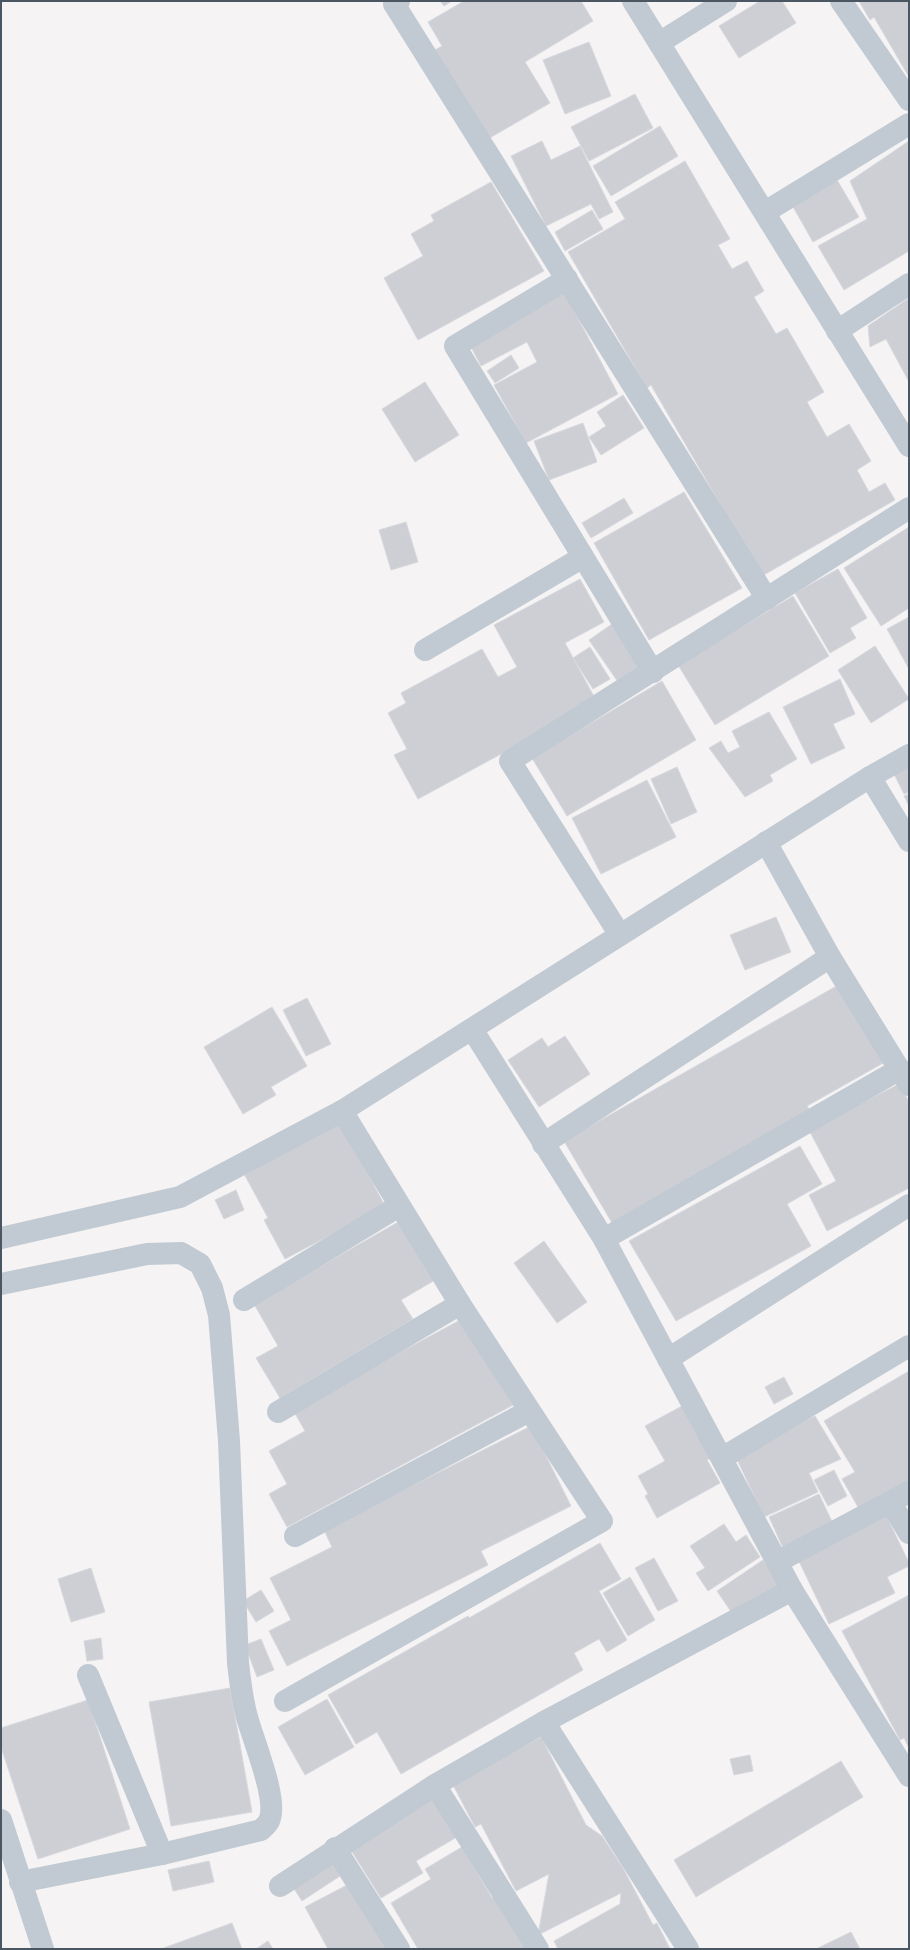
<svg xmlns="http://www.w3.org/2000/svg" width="910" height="1950" viewBox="0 0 910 1950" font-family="'Work Sans',sans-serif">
<rect width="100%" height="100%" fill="#f5f3f3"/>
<g fill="#cdcfd5" stroke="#d7d9de">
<polygon points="440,1 452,1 444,6"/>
<polygon points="464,1 581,1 593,21 525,62 550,103 488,139 435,50 442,46 428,22"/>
<polygon points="760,1 782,1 796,23 739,58 719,26"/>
<polygon points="859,1 909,1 909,77 874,17 870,20"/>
<polygon points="589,42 611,96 565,114 543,60"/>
<polygon points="635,94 653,128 589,161 571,127"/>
<polygon points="660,126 678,156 611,196 593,166"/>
<polygon points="542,141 551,160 580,146 613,212 599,219 591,204 546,226 511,156"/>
<polygon points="909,141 909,251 844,290 818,246 867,219 850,181"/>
<polygon points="685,161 730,239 718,245 732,269 747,261 764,291 754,297 776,334 787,328 824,392 807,402 827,437 849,424 871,461 857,470 869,492 885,483 895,500 762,576 651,385 647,388 568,252 625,219 615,202"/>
<polygon points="837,180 859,217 813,242 792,205"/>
<polygon points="491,182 544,271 418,340 384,278 423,256 411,234 434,221 431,215"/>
<polygon points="592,210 603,229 565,251 555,232"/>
<polygon points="564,292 618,394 526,443 494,385 537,362 527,342 481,366 469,343"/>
<polygon points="909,298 909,382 886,339 870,347 868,326"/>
<polygon points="511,355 519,368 495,383 487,371"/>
<polygon points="425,382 459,435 415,462 382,409"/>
<polygon points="623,395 644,428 601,455 589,437 606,426 597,412"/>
<polygon points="583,423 597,462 549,480 534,441"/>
<polygon points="684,492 742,588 649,640 594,543"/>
<polygon points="624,498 633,513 591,538 582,523"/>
<polygon points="406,522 418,562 391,570 379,530"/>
<polygon points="909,527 909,608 881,626 844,568"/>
<polygon points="838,569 867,618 850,628 856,638 830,653 795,593"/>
<polygon points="580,579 604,622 565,643 597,702 418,799 394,755 407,749 388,713 406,703 401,693 482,649 498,677 517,667 494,625"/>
<polygon points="793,596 829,656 715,725 678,665"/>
<polygon points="909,617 909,669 887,629"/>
<polygon points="612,624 640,666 618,682 589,640"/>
<polygon points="875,646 909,699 871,723 838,670"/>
<polygon points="590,647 610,679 593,689 573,658"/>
<polygon points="840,679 855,714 833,724 845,748 811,764 783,707"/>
<polygon points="662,681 696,740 567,816 532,758"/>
<polygon points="769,712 797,759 770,775 773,781 745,797 709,748 721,741 728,753 740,747 732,731"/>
<polygon points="909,759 909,792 904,794 891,768"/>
<polygon points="677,767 697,812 671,824 651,779"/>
<polygon points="647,780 676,837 601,874 572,818"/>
<polygon points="909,794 909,806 904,796"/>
<polygon points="776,917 791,952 745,970 730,935"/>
<polygon points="840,984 885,1062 807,1106 810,1110 612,1223 564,1141"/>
<polygon points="307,998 331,1044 306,1056 283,1010"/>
<polygon points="272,1007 307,1066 271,1087 276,1095 243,1114 204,1047"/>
<polygon points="565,1036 590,1074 539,1107 508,1060 542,1038 548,1047"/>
<polygon points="899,1084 909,1102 909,1188 827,1231 809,1195 836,1181 809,1130"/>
<polygon points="339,1120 385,1206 285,1259 264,1220 268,1218 243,1172"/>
<polygon points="800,1146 822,1184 787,1204 811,1246 676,1321 629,1241"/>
<polygon points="236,1190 244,1210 224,1219 215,1200"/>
<polygon points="400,1221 435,1280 401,1300 413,1319 280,1398 256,1358 278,1346 254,1304"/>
<polygon points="544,1241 587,1302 557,1323 514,1263"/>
<polygon points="462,1319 513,1405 287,1527 269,1494 287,1484 269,1451 305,1431 293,1410"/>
<polygon points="909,1371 909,1486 862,1514 842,1479 855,1472 824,1421"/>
<polygon points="784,1377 793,1394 774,1404 765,1387"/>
<polygon points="682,1406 711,1458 707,1460 720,1483 657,1518 645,1496 648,1494 638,1476 665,1461 645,1426"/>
<polygon points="815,1416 841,1459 809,1473 818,1492 764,1517 735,1455"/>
<polygon points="531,1426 571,1506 481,1551 488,1565 287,1666 269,1631 291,1620 270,1578 332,1547 324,1530"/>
<polygon points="834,1470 847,1496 828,1506 814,1480"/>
<polygon points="819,1494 834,1526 784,1550 769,1517"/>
<polygon points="886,1515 909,1563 909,1566 887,1577 895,1593 829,1624 797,1557"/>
<polygon points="724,1524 736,1542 746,1535 760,1557 708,1591 696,1573 705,1568 690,1546"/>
<polygon points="600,1543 621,1579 599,1591 627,1640 607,1652 599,1639 574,1653 583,1670 401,1774 377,1732 356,1744 328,1695 468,1616 469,1618"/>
<polygon points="654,1558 678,1601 658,1611 635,1568"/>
<polygon points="763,1560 780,1586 734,1616 717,1591"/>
<polygon points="91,1568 105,1612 71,1622 58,1579"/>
<polygon points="630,1577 655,1620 628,1636 603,1593"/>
<polygon points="261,1590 274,1611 256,1622 243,1601"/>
<polygon points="909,1595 909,1748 904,1738 900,1740 842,1631"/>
<polygon points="101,1638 103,1659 87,1661 84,1641"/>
<polygon points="261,1639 274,1670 257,1677 245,1645"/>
<polygon points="230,1688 252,1812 171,1826 149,1702"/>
<polygon points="327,1699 354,1747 305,1775 278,1727"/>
<polygon points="88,1700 130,1829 38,1859 1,1747 1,1728"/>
<polygon points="541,1737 586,1825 602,1836 623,1868 653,1925 657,1923 670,1949 558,1949 554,1941 620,1904 621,1893 538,1935 549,1874 516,1891 481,1824 475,1827 452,1783"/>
<polygon points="750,1755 753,1771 734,1775 730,1759"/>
<polygon points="841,1761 863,1797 696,1897 674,1860"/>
<polygon points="431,1798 457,1837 416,1861 423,1873 381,1898 349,1847"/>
<polygon points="462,1847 492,1898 496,1896 530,1949 418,1949 391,1903 431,1879 425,1869"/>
<polygon points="209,1861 214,1882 173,1891 168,1870"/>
<polygon points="331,1862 340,1876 302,1901 293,1887"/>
<polygon points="351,1883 387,1949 328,1949 305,1907"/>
<polygon points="232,1923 242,1949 161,1949"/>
<polygon points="851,1932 860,1949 816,1949"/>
<polygon points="268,1941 273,1949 256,1949"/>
</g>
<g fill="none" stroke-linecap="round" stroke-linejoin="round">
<g stroke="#c1cad2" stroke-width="22">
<polyline points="399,1 394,4 767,599"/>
<polyline points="633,1 909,446"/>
<polyline points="841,1 909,100"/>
<polyline points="659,43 726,1"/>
<polyline points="765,212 909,124"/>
<polyline points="567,279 455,346 653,672"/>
<polyline points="837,331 909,284"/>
<polyline points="425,650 583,557"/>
<polyline points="870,777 909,841"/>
<polyline points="766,842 830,957 909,1085"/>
<polyline points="620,935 510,761 909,508"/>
<polyline points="472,1029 604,1239 792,1590 909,1776"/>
<polyline points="543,1144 830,957"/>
<polyline points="1,1238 180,1197 342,1111 870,777 909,755"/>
<polyline points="604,1239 900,1069"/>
<path d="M1 1284 147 1254 181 1253 200 1264 212 1288 219 1315 229 1441 238 1663C240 1681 242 1699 247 1717 253 1740 279 1801 269 1821 268 1824 263 1828 261 1830L162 1854 20 1882"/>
<polyline points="244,1300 399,1206"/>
<polyline points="668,1359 909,1205"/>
<polyline points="278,1412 460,1304"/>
<polyline points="722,1458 909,1346"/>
<polyline points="890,1502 909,1533"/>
<polyline points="295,1536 529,1411"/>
<polyline points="777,1562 909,1492"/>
<polyline points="88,1675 162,1854"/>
<polyline points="285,1701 602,1521 460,1304 342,1111"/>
<polyline points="544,1722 688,1949"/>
<polyline points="435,1785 538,1949"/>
<polyline points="1,1820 43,1949"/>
<polyline points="335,1848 399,1949"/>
<polyline points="280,1886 435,1785 544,1722 792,1590"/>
</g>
</g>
<rect width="910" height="1950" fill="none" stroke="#4a5661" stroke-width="4"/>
</svg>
